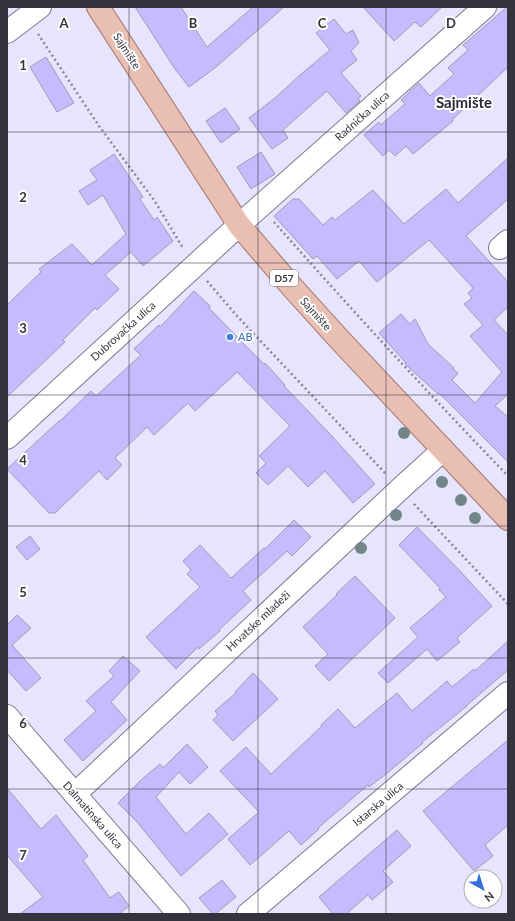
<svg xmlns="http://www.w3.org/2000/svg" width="515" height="921" viewBox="0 0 515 921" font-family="Lato,sans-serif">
<rect width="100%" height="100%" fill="#e7e4fe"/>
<g fill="#c5bcfe" stroke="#9f9cb4">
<polygon points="135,7 181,7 207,47 253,7 284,7 216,67 189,87 175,69"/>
<polygon points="363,7 442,7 421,27 415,22 394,41"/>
<polygon points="507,7 508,7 508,67 452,120 453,121 413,154 406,146 395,156 389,150 383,156 364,135 379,122 381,125 405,104 401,100 419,83 430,96 454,74 448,68 468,50 463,45"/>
<polygon points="334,19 346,34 353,30 359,43 351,51 357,60 341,73 361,96 358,99 360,101 346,113 327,91 283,130 288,138 272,149 249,118 275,98 300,75 330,50 316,33"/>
<polygon points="46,57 74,103 57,112 30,67"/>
<polygon points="225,108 240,129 221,143 206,121"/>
<polygon points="261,152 275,174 251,189 237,167"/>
<polygon points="114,154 143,197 140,199 154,220 157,217 173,241 143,266 131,252 105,275 119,289 97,310 95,308 63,340 65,342 7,397 7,305 41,272 39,269 72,244 92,265 126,234 103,195 88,205 79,191 97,180 90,170"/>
<polygon points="508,158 508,199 466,236 508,282 508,307 494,320 508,335 508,394 495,406 508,417 508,462 439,393 438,394 405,364 406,363 379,333 401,314 410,324 415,319 428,344 454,368 453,369 458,373 452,380 475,403 502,372 470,336 483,325 464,304 472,298 468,293 473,288 429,240 377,282 359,261 337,279 317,256 313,259 274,216 293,199 299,199 323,225 332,217 335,220 373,190 404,224 446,189 458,203"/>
<polygon points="194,291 210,306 209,308 246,346 264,364 265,363 285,385 284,386 331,435 375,484 353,503 325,471 308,487 288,466 268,485 256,473 266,463 259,456 290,426 237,372 195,411 188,403 154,435 147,427 115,458 122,465 107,480 99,471 55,513 49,513 7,469 59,421 60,421 91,391 96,396 141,355 134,349 159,325 160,327"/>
<polygon points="294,520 311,537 292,556 287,551 243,591 251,600 219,630 220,631 199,649 198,647 176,669 146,637 200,587 187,574 191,570 183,561 200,545 231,578 264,548 265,549"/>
<polygon points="417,527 460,571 492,606 457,638 460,642 437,661 427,649 388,683 378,673 418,637 410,628 446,597 439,590 440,588 399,545"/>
<polygon points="30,536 40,549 27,560 16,547"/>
<polygon points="355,576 395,618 329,681 315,666 328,654 303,627 337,595 336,594"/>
<polygon points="17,615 31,628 12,645 41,678 26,691 7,670 7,625"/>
<polygon points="508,641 508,670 467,705 467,706 422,742 423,743 386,774 369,787 368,785 318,828 319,829 301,845 289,831 250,865 228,839 259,812 220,771 246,747 271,774 322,726 321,725 338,709 355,728 397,693 412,711 447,681 452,687 474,669 475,671"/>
<polygon points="123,656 140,671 111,702 127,720 83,761 64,740 96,711 86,701 114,676 109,671"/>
<polygon points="253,673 278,699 233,741 213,720 218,715 215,711 236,693 235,692"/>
<polygon points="508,740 508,825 485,845 493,856 474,871 423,811"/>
<polygon points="187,744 208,767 190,784 179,772 156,797 186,834 209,813 228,834 181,876 137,822 118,803 142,779 160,764 163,768"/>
<polygon points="7,788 41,829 56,815 88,856 83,860 110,898 119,892 129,906 121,912 122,914 20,914 43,897 7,855"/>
<polygon points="397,830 411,846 383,871 393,882 372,900 368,895 346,914 333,914 319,897"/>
<polygon points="222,880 236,897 215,914 213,914 199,898"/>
</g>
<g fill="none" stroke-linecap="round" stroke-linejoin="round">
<defs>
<g id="minor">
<polyline points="7,32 40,7"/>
<polyline points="500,248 508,241"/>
<polyline points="7,438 239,225 485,7"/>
<polyline points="7,716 179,914"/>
<polyline points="75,794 400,489 443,450"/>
<polyline points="248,914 508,693"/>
</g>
<polyline id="primary" points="98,7 239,225 292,287 339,339 508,519"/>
</defs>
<use href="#minor" stroke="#7b788f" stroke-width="24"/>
<use href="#primary" stroke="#a1726a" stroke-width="24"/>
<g stroke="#878596" stroke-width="2.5" stroke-dasharray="2 3" stroke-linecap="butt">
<polyline points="38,34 99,126 154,200 183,248"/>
<path d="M274 222C350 308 428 393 508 476"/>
<polyline points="207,281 237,316 386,474"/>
<polyline points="414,504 508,604"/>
</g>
<use href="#minor" stroke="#fff" stroke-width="22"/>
<use href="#primary" stroke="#e9bfb3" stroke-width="22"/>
</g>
<g fill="#718688">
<circle cx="404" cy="433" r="6"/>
<circle cx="442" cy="482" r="6"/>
<circle cx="461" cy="500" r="6"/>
<circle cx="396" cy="515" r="6"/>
<circle cx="475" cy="518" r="6"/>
<circle cx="361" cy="548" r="6"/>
</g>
<path fill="none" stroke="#35343e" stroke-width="1" stroke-opacity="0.55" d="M129 7V914M258 7V914M386 7V914M7 132H508M7 263H508M7 395H508M7 526H508M7 658H508M7 789H508"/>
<circle fill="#3f7fe0" stroke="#fff" stroke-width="1.5" cx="230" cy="337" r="4"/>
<g text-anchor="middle" stroke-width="4" stroke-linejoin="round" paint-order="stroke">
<rect fill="#fff" stroke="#727178" stroke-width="1" x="270" y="270" width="28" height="16" rx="3"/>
<g font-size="10" font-weight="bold" fill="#35343e">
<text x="284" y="282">D57</text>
</g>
<g font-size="11" fill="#35343e" stroke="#fff">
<text transform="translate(127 51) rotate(57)" y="4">Sajmište</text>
<text transform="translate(362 116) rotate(-42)" y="4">Radnička ulica</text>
<text transform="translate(316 314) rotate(48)" y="4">Sajmište</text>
<text transform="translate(123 331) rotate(-42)" y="4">Dubrovačka ulica</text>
<text transform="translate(258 621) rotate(-43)" y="4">Hrvatske mladeži</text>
<text transform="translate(378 804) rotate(-40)" y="4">Istarska ulica</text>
<text transform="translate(93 815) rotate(49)" y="4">Dalmatinska ulica</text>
</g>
<g font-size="11" fill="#366cbe" stroke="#fff" text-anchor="start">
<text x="238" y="341">AB</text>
</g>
<g font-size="15" font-weight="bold" fill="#29263a" stroke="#fff">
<text x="464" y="108">Sajmište</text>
</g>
</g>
<g font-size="13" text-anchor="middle" font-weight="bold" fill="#35343e" stroke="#fff" stroke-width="4" stroke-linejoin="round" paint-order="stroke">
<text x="64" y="28">A</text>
<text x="193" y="28">B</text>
<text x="322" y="28">C</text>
<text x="451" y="28">D</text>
<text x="23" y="70">1</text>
<text x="23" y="202">2</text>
<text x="23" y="333">3</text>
<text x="23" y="465">4</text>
<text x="23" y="597">5</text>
<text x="23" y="728">6</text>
<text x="23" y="860">7</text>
</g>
<rect width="515" height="921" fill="none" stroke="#35343e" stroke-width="16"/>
<g transform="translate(483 889) rotate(141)"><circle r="19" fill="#ffffff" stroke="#aeaeb2"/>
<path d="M0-3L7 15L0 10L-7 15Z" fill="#386ddc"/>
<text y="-6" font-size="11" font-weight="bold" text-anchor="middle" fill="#35343e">N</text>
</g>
</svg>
